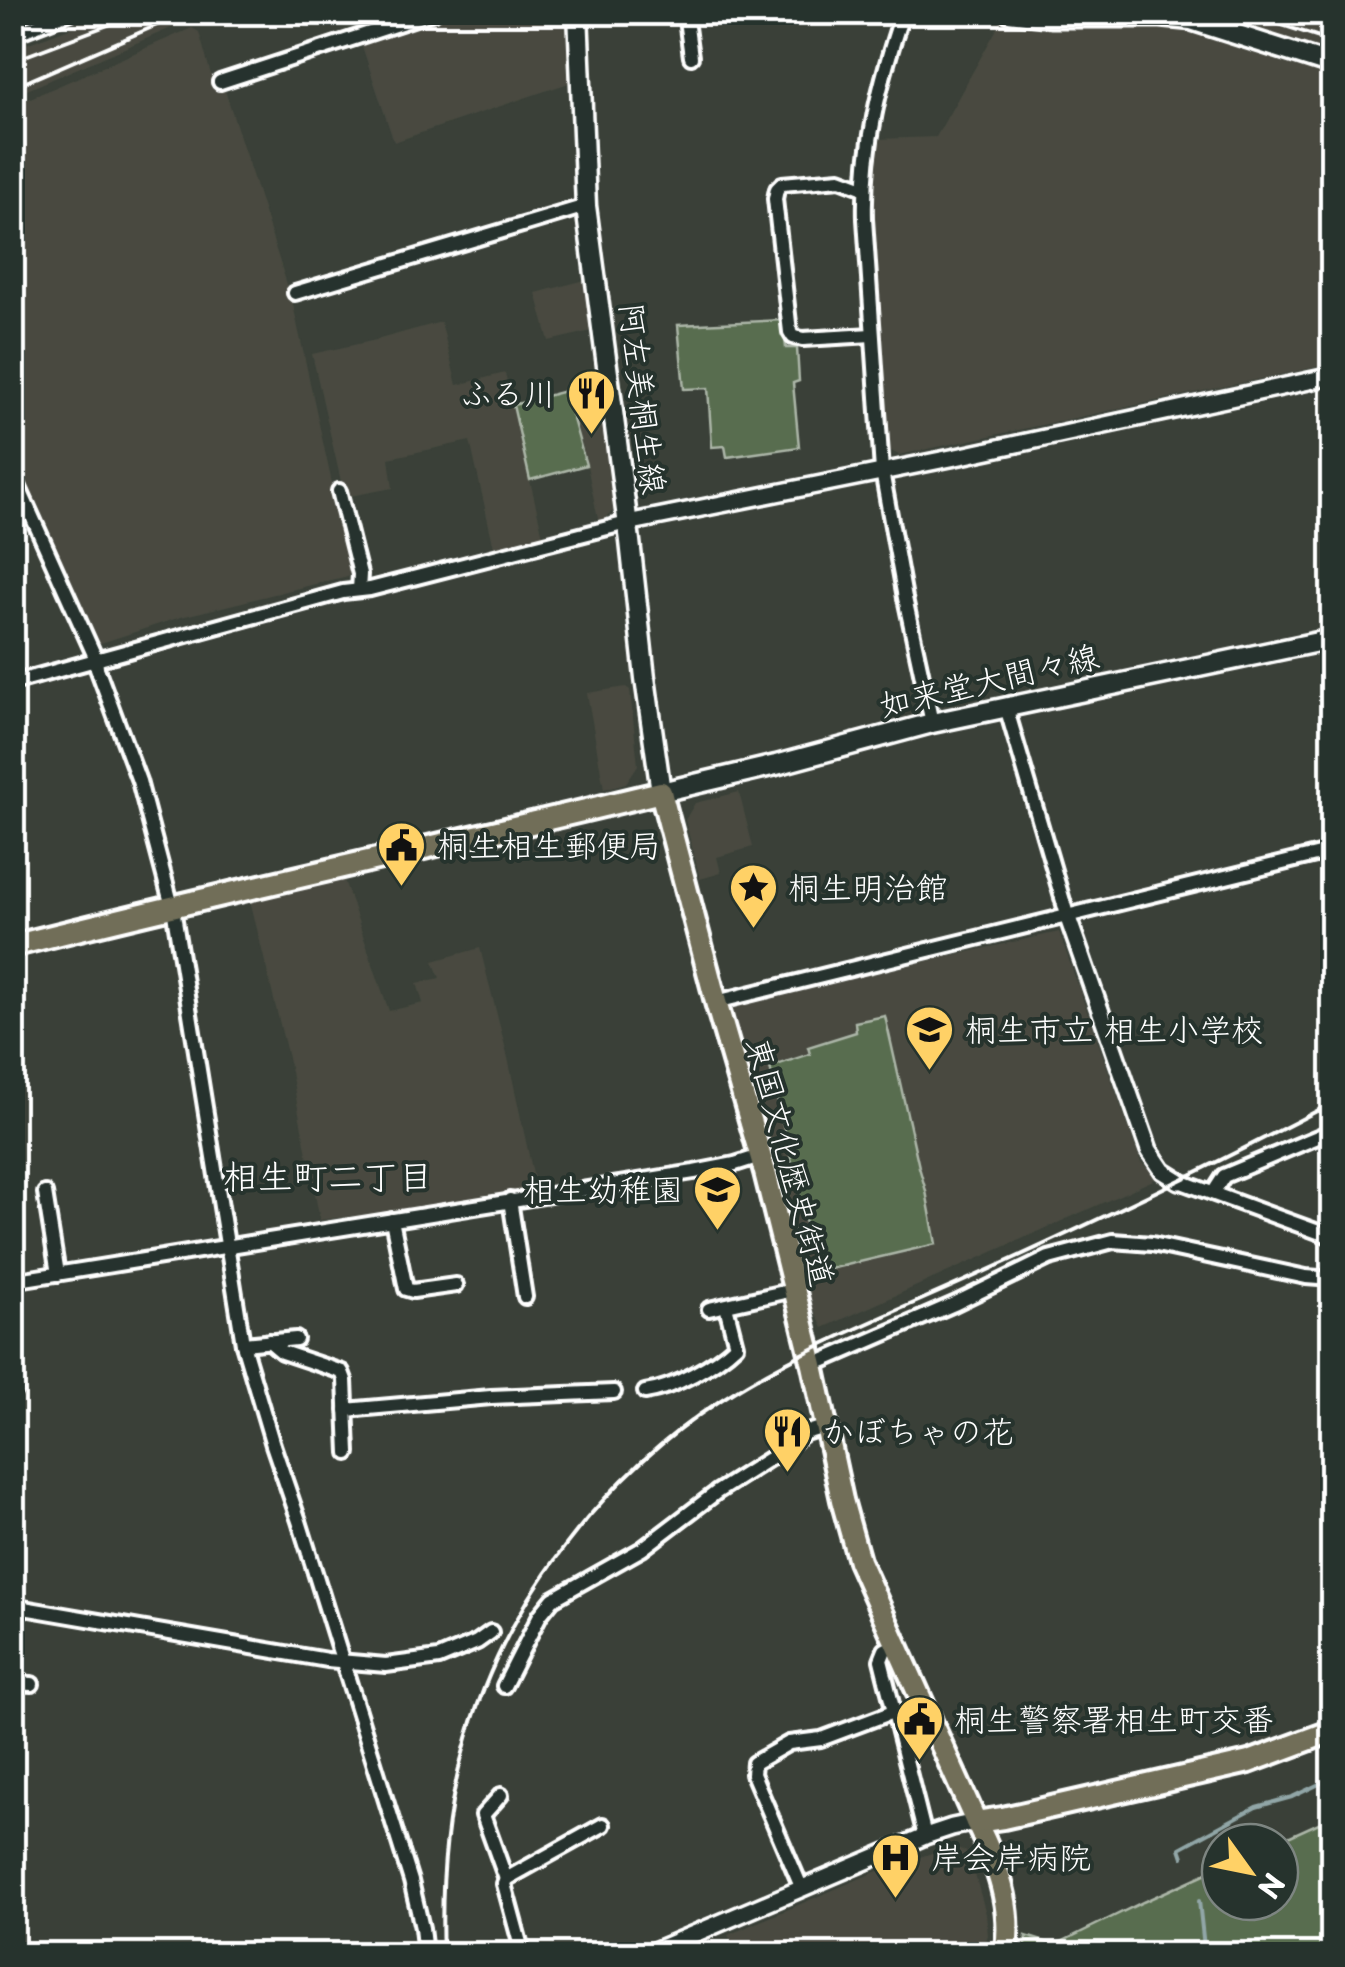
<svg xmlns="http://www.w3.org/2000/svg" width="1345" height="1967" viewBox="0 0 1345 1967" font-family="'Playpen Sans','Klee One',sans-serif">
<rect width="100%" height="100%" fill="#3a4038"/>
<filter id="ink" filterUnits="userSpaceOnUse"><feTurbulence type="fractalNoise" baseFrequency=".01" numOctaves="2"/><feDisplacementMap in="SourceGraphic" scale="20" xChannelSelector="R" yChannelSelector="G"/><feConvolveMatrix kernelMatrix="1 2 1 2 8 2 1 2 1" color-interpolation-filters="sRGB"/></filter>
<g filter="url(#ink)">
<g fill="#484a40">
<polygon points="112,12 206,13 13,96 13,49"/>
<polygon points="456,13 566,13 569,83 394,142 361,43"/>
<polygon points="1204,13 1332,13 1332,54 1211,14"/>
<polygon points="1003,18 1020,24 1177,23 1332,72 1332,364 899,455 887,449 872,246 871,181 876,139 936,137"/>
<polygon points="192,28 199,32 215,89 224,87 292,300 352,575 181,617 98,644 25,496 13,454 12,106"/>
<polygon points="585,280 592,331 549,341 536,293"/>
<polygon points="441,322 457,385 505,373 543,536 494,548 470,441 389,458 393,488 350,496 342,486 312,354 376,340"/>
<polygon points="598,378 614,510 599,524 585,456 563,383"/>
<polygon points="626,687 630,690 638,765 626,783 604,789 587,693"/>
<polygon points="739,792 753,847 717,857 721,873 700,879 685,820 695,803"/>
<polygon points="344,880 389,1011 423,1003 417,983 440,978 433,961 480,948 508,1058 536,1188 383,1213 320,1220 289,1062 250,900"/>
<polygon points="1059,932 1141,1162 1158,1178 823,1328 813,1308 786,1192 793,1189 783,1152 770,1143 730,1004"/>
<polygon points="953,1846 969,1853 979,1889 986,1914 988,1935 982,1954 738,1954 728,1935 875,1872"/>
</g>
<g fill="#596d50" stroke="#acb6a8" stroke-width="2.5">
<polygon points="783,320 786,348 797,348 799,381 793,383 799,447 727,457 725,446 712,447 708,388 684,389 678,325"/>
<polygon points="565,391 586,465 530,480 513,405"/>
<polygon points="885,1016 919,1167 926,1191 936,1244 817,1272 770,1067 810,1054 808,1047 856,1032 855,1022"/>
<polygon points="1332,1817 1332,1954 1024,1954 1026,1936 1055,1945 1143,1902 1220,1867 1220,1902 1280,1902 1280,1842 1277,1842"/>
</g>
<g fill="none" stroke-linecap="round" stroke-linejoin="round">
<g stroke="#91a6a7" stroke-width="4">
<polyline points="1183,1857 1180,1848 1256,1807 1292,1797 1332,1778"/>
<polyline points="1199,1901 1204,1947 1199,1954"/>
</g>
<defs>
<g id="minor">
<polyline points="685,12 691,57"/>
<path d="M903 12C880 80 863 147 865 219L882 471 905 598 932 723"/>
<polyline points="12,35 71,12"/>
<polyline points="220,82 434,12"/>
<polyline points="864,188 840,179 782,184 777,189 775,199 790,332 793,337 803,339 872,335"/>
<polyline points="295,293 586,206"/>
<polyline points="12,472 96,659 97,668 139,781 174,914 243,1344 273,1445 299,1521 411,1881 422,1928 425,1954"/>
<polyline points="339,491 360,574 359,590"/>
<polyline points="12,683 343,592 370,589 627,523"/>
<polyline points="1006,707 1068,918"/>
<polyline points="716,1002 1332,851"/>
<polyline points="1179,1181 1332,1237"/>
<polyline points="45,1193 58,1274"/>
<polyline points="1213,1193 1224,1176 1332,1131"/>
<polyline points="510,1200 525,1297"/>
<polyline points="392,1220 406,1289 413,1291 456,1285"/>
<polyline points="12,1281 694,1172 735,1164 760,1156"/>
<polyline points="709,1309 793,1290"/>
<polyline points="269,1341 282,1352 342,1372 345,1380 348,1453"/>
<polyline points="243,1344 296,1339"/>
<polyline points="813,1365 954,1304 1049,1258 1113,1241 1152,1244 1306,1277 1332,1279"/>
<polyline points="12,1392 14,1391"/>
<path d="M645 1392C674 1388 715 1365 736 1345L726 1306"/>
<polyline points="346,1410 491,1397 614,1392"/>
<polyline points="12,1606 327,1660 386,1665 439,1658 477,1642 491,1632"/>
<polyline points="898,1643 885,1650 881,1660 925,1836"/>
<polyline points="12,1683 32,1684"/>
<polyline points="504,1686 540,1615 553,1599 642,1549 717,1492 772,1457 805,1433 827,1426"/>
<polyline points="501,1795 483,1815 506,1879 603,1825"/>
<polyline points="506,1879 504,1884 523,1954"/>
<polyline points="802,1889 753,1774 754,1763 789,1743 821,1739 893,1712"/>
</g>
<g id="tertiary">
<polyline points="627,523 966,455 1332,376"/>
<polyline points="1068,918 1149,1150 1163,1171 1179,1181"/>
<polyline points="647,1954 925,1836 952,1827 976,1822"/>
</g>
<g id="secondary">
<polyline points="578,12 586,206 630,541 645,678 661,792 776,765 932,723 1332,639"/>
<polyline points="1009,12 1052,17 1161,17 1191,20 1332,65"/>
</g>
<path id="primary" d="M976 1822C997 1864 1014 1907 1005 1954"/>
<path id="trunk" d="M12 946C228 891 445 845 661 792L716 1002 765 1172 813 1365 842 1500 859 1561 976 1822 1003 1818 1249 1762 1332 1731"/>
</defs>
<use href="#minor" stroke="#fff" stroke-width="20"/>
<use href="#tertiary" stroke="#fff" stroke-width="22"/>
<use href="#secondary" stroke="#fff" stroke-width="25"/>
<use href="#primary" stroke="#fff" stroke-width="28"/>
<use href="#trunk" stroke="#fff" stroke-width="28"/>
<use href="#minor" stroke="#26332d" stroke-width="12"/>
<use href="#tertiary" stroke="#26332d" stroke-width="15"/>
<use href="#secondary" stroke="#26332d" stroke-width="18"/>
<use href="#primary" stroke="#716e59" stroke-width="20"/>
<use href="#trunk" stroke="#716e59" stroke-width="20"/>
<g stroke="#fff" stroke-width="4">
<polyline points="1241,12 1332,41"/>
<polyline points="1332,12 1332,13"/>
<polyline points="12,61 143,12"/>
<polyline points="12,88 187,12"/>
<path d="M443 1954C440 1881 446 1809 467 1738 506 1602 603 1477 721 1400 803 1347 897 1312 986 1271 1103 1218 1219 1163 1332 1103"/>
</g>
</g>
</g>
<defs>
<symbol id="restaurant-pin" viewBox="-11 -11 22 30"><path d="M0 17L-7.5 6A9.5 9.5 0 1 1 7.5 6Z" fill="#ffd166" stroke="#26332d"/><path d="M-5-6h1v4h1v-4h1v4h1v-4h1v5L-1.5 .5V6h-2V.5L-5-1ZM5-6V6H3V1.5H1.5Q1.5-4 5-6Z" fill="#111"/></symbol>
<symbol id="civic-pin" viewBox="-11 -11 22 30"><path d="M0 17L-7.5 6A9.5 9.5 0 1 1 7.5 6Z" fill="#ffd166" stroke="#26332d"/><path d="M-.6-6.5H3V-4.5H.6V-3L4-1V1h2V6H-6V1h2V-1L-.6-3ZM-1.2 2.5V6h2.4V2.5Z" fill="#111"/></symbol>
<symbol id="sight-pin" viewBox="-11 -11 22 30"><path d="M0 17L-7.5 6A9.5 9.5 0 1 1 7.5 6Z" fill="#ffd166" stroke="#26332d"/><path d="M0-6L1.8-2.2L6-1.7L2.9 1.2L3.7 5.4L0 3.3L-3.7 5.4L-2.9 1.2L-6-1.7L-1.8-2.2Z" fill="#111"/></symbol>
<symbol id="school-pin" viewBox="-11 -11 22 30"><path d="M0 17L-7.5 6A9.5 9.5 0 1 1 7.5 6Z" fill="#ffd166" stroke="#26332d"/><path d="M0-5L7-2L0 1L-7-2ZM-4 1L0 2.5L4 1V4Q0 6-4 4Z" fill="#111"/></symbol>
<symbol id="hospital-pin" viewBox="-11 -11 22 30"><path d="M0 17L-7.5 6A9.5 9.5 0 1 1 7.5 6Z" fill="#ffd166" stroke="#26332d"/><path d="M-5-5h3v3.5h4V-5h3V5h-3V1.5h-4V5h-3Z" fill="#111"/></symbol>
</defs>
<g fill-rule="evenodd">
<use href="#restaurant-pin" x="564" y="366" width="55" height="75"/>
<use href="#civic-pin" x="374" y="818" width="55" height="75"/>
<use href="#sight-pin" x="726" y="860" width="55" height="75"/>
<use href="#school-pin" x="902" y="1002" width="55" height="75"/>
<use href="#school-pin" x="690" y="1162" width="55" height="75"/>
<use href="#restaurant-pin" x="760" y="1404" width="55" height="75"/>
<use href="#civic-pin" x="892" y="1692" width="55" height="75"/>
<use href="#hospital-pin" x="868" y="1830" width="55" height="75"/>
</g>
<g text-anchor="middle" stroke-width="8" stroke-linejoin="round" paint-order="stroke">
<g font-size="32" fill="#fff" stroke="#26332d" text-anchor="start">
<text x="556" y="405" text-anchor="end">ふる川</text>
<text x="437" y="857">桐生相生郵便局</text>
<text x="788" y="899">桐生明治館</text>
<text x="965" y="1041">桐生市立 相生小学校</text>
<text x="683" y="1201" text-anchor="end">相生幼稚園</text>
<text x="822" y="1443">かぼちゃの花</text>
<text x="954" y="1731">桐生警察署相生町交番</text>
<text x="931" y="1869">岸会岸病院</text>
</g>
<g font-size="32" fill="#fff" stroke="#26332d">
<text transform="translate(642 399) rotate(83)" y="11">阿左美桐生線</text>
<text transform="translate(989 681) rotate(-13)" y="11">如来堂大間々線</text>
<text transform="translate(790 1162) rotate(75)" y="11">東国文化歴史街道</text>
</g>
<g font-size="35" fill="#fff" stroke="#26332d">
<text x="328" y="1189">相生町二丁目</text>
</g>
</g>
<rect width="1345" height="1967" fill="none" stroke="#26332d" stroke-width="50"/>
<rect x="25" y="25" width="1295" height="1917" fill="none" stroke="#fff" stroke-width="4" filter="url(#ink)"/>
<g transform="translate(1250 1872) rotate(123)"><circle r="48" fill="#26332d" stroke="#7d8581" stroke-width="2.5"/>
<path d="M0-8L18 38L0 25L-18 38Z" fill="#ffd166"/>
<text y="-15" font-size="28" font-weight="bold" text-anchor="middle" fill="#ffffff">N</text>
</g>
</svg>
